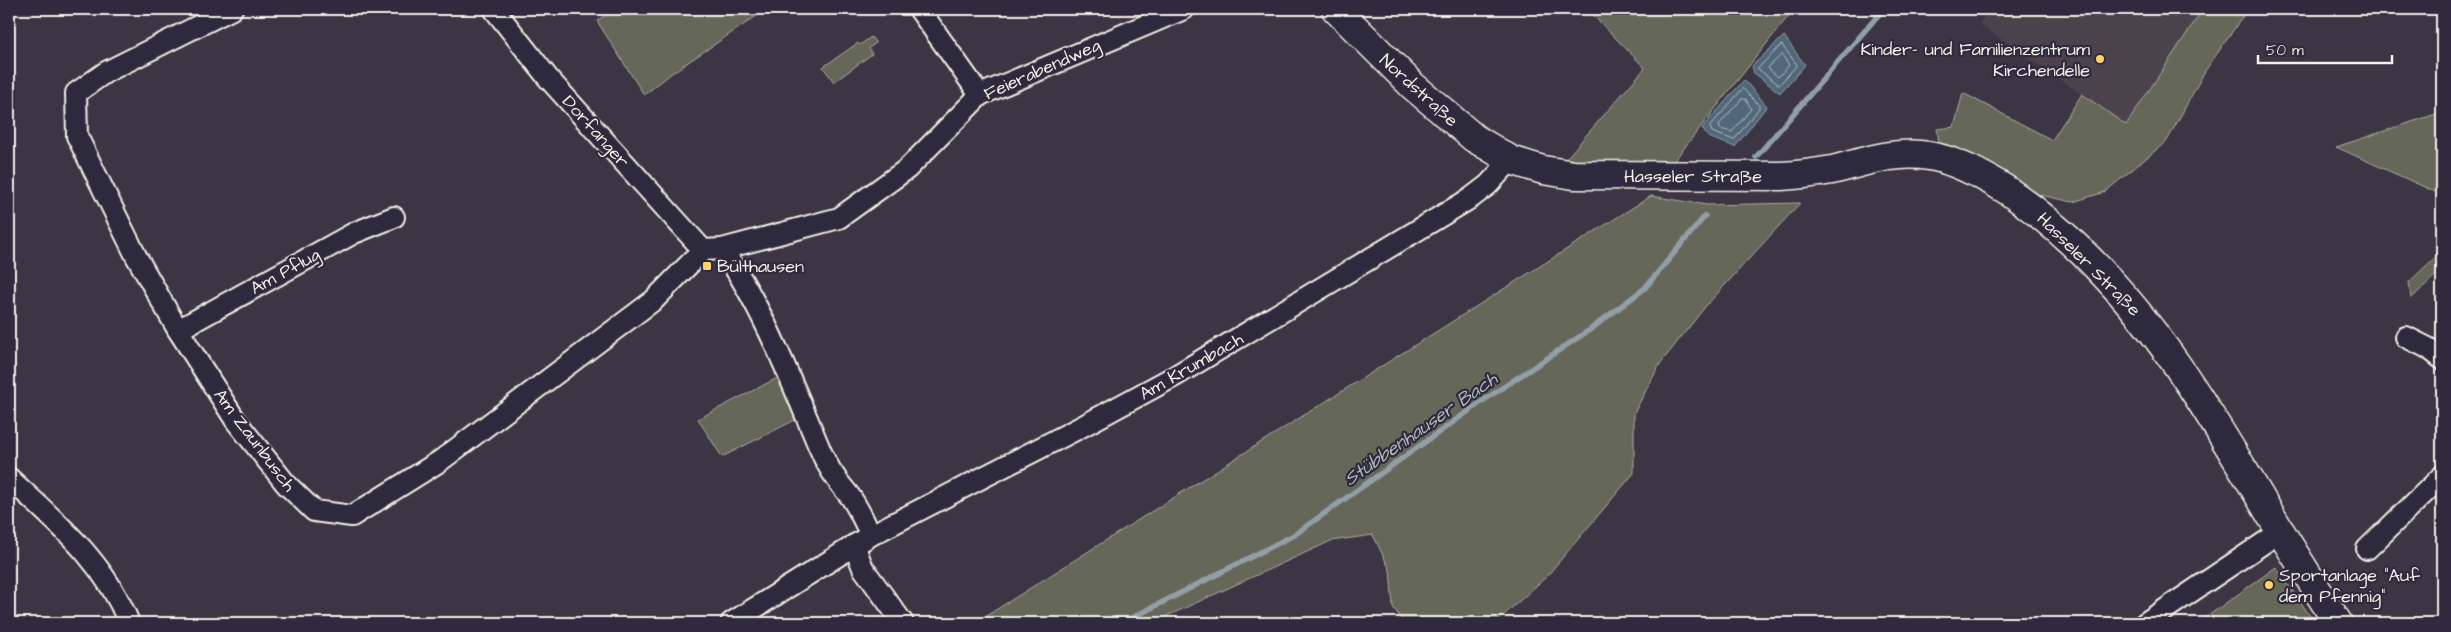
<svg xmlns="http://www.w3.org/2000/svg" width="2451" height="632" viewBox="0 0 2451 632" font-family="'Architects Daughter',sans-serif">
<rect width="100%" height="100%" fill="#3c3544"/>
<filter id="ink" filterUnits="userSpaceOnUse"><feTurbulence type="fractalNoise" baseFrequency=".02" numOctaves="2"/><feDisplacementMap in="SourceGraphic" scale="10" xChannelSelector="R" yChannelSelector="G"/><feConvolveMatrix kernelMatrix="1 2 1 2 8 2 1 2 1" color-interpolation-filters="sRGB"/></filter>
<g filter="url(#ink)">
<polygon fill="#4c424c" points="1990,9 2203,9 2126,125 1979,24"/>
<g fill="#656759" stroke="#acaca0">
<polygon points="614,9 767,9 672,73 644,95 597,21"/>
<polygon points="1587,9 1794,9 1673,162 1563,162 1645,68"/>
<polygon points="2203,9 2248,9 2205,71 2167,141 2105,192 2073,202 2030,193 1940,149 1937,129 1954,127 1963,93 2052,140 2082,94 2126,125"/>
<polygon points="871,37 876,43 869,48 872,54 834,82 823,67 858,43 860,45"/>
<polygon points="2442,112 2442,195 2336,147"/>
<polygon points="1651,196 1707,205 1800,203 1705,307 1660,364 1634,413 1634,473 1546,577 1495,623 1404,623 1393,607 1390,570 1373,535 1331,541 1152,623 975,623"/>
<polygon points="2442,251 2442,269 2411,299 2409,282"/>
<polygon points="783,375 801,417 722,457 698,419"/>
<polygon points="2276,567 2315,623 2198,623"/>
</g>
<g fill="#51687b" stroke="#929fa7">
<polygon points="1784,36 1805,65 1780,93 1754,73 1752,66"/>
<polygon points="1744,80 1767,106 1735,147 1708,137 1702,128"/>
</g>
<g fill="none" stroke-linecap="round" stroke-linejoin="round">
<g stroke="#b3babc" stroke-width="1">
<polygon points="1782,45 1797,65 1779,85 1758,69"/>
<polygon points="1782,55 1789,65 1778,77 1768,68"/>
<polygon points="1743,89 1759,105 1759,108 1734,140 1712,132 1710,127"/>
<polygon points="1742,99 1746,99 1751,109 1732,132 1720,129 1719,125"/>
</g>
<g stroke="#929fa7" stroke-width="5.5">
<polyline points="1756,157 1881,12"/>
<polyline points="1122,623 1294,535 1487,398 1591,329 1645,288 1705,216"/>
</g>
<defs>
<g id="minor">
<polyline points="232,9 106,72 76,93 77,136 136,256 178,330 236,421 286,484 314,511 352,516 440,461 654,300 703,250"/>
<polyline points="494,9 548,78 703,250"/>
<polyline points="919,9 980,95"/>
<path d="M722 249C762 305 792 383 819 447 826 465 837 481 849 495 858 506 864 522 871 535"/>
<polyline points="703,250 722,249 839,218 907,169 980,95 1184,9"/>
<polyline points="178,330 354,233 394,217"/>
<polyline points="2406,337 2428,348 2442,359"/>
<path d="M9 478C58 524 104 560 129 623"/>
<polyline points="854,545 863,568 903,623"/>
<polyline points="2367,549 2442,476"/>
<polyline points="731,623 871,535 1081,427 1175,376 1471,198 1488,185 1511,160"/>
<polyline points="2145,623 2280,532"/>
</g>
<path id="secondary" d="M1336 9 1413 86 1474 138 1511 160 1543 170 1574 175 1781 176C1799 175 1815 173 1832 170 1864 162 1896 150 1929 156 1955 160 1982 175 2005 189 2034 208 2059 230 2084 254 2163 331 2211 416 2267 509 2290 548 2314 585 2338 623"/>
</defs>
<use href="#minor" stroke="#f4f1e8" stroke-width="24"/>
<use href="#secondary" stroke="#f4f1e8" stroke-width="31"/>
<use href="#minor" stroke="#2f2a3d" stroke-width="20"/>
<use href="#secondary" stroke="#2f2a3d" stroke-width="28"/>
</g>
</g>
<g fill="#ffd166" stroke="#2f2a3d" stroke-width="2">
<circle cx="2100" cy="59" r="5"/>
<rect x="702" y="261" width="10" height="10" rx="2.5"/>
<circle cx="2269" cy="585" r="5"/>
</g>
<g text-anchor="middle" stroke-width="4.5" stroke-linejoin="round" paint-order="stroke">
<g font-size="18" fill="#f4f1e8" stroke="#2f2a3d" text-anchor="start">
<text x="2090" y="55" text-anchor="end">Kinder- und Familienzentrum<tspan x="2090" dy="21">Kirchendelle</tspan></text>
<text x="717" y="272">Bülthausen</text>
<text x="2279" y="581">Sportanlage "Auf<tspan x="2279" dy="21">dem Pfennig"</tspan></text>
</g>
<g font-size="18" fill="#f4f1e8" stroke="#2f2a3d">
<text transform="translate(1042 69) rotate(-24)" y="6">Feierabendweg</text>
<text transform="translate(1419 90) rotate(42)" y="6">Nordstraße</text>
<text transform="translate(596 131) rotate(48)" y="6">Dorfanger</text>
<text x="1693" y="182">Hasseler Straße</text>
<text transform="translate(2089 264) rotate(45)" y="6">Hasseler Straße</text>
<text transform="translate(285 271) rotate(-29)" y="6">Am Pflug</text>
<text transform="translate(1191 366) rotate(-30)" y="6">Am Krumbach</text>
<text transform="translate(255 440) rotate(53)" y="6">Am Zaunbusch</text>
</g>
<g font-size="19" font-style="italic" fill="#b3babc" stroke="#2f2a3d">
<text transform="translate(1420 428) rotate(-35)" y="7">Stübbenhauser Bach</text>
</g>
</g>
<rect width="2451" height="632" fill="none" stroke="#2f2a3d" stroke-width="30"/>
<rect x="15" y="15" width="2421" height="602" fill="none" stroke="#f4f1e8" stroke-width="2" filter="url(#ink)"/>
<path d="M2258 55v8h134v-8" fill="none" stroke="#f4f1e8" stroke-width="2.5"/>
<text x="2266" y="55" font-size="15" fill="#f4f1e8" stroke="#2f2a3d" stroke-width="4" paint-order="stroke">50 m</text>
</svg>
